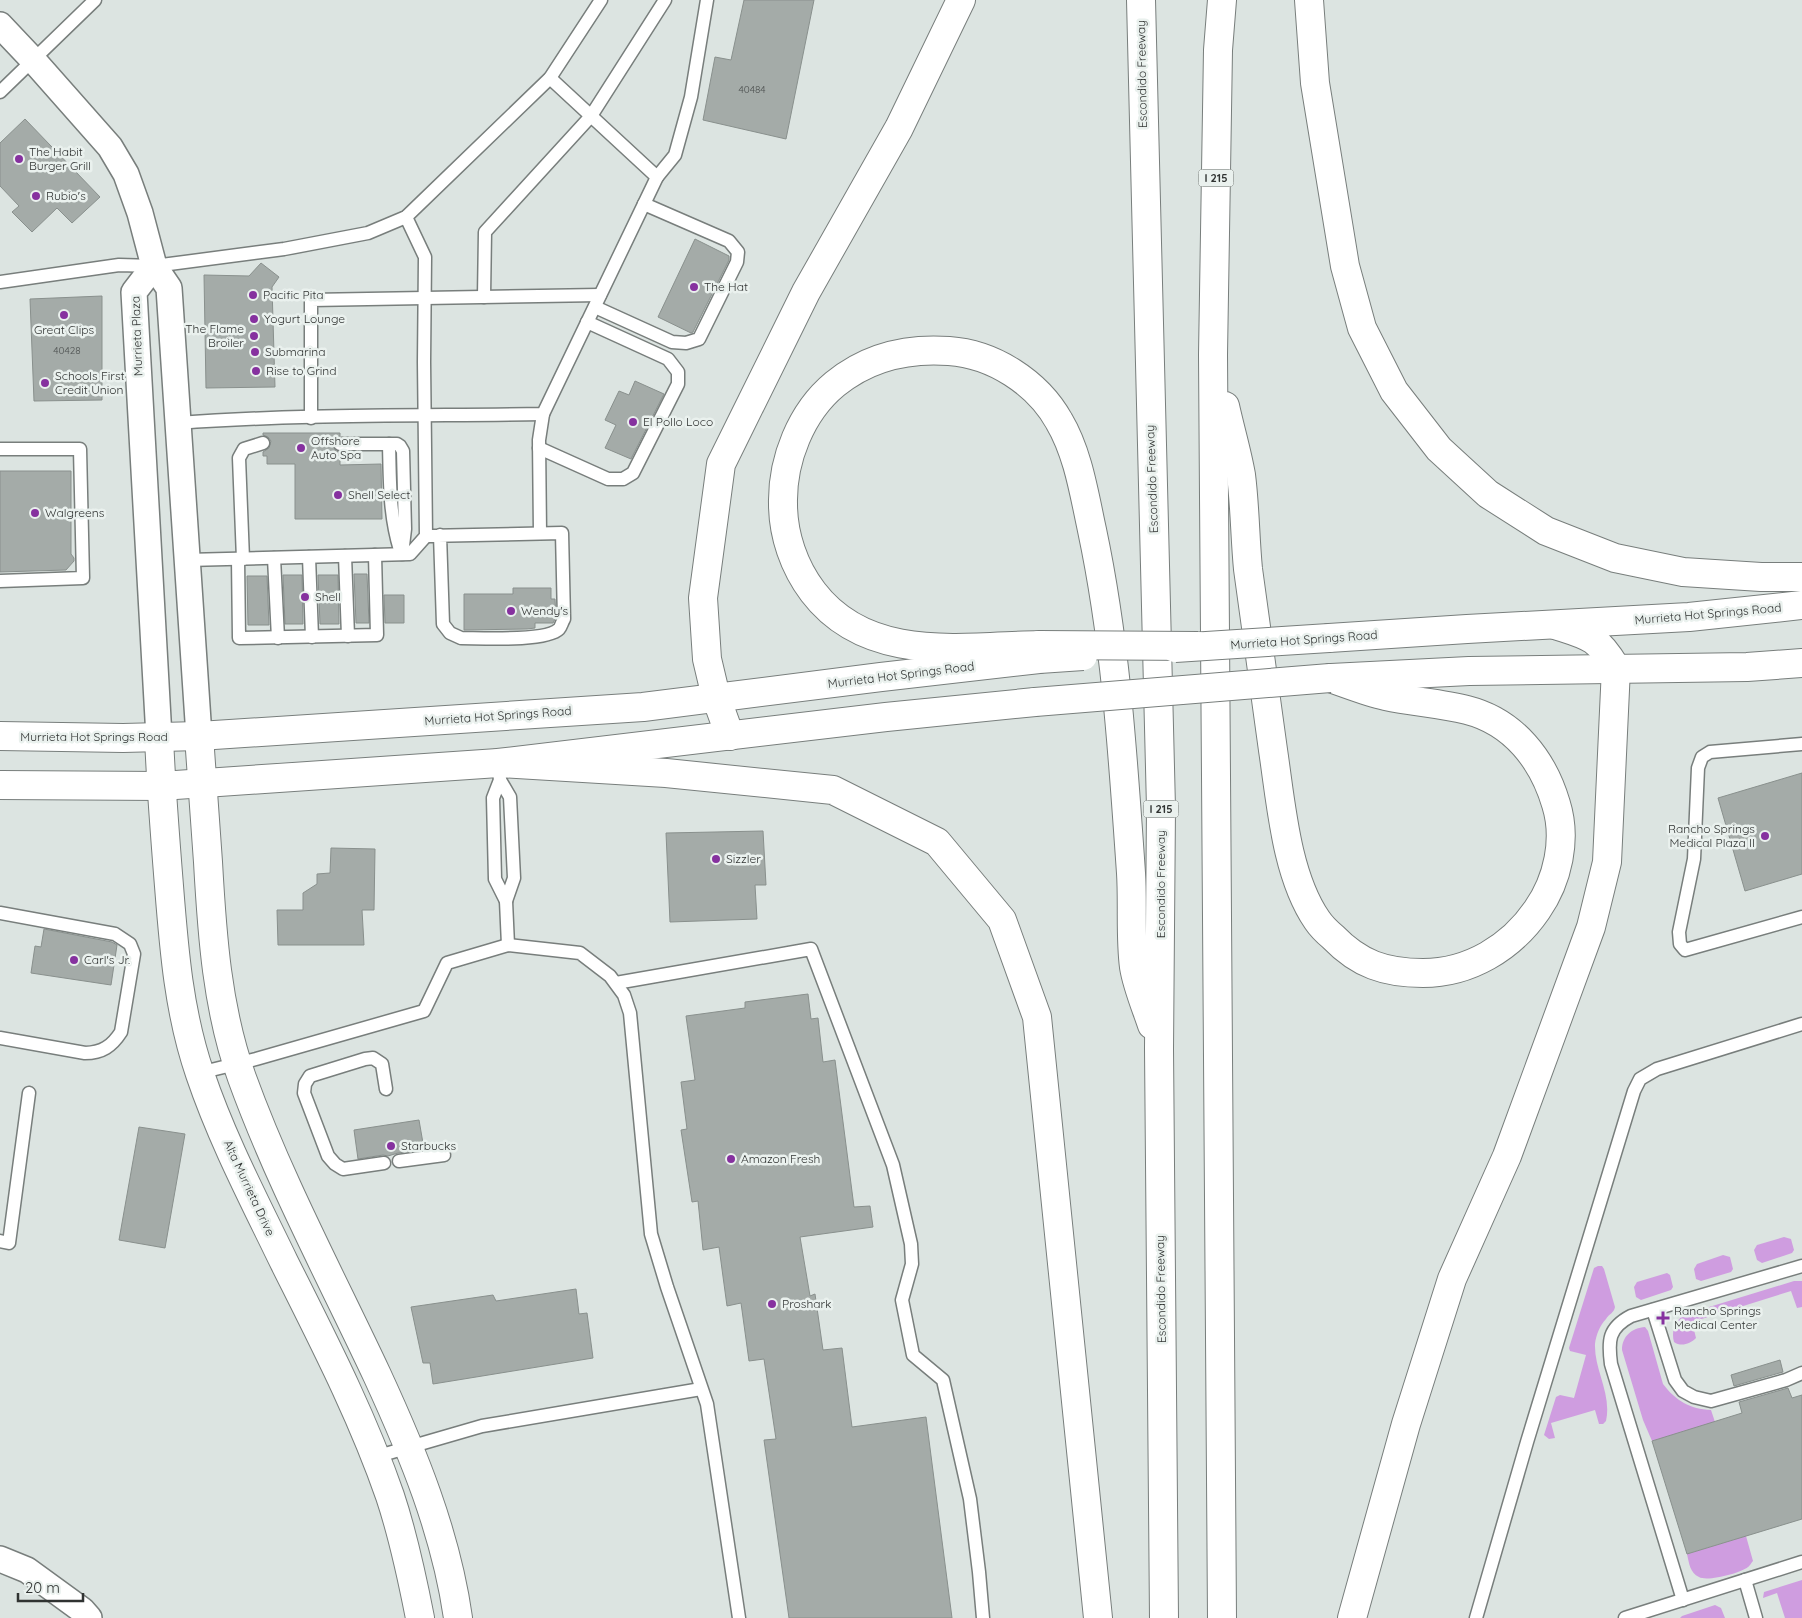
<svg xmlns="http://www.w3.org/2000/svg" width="1802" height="1618" viewBox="0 0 1802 1618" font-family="Quicksand,sans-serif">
<rect width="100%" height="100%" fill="#dce4e1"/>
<g fill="#cf9de0">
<polygon points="1784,1237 1791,1239 1794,1250 1792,1253 1762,1263 1757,1260 1754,1250 1757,1245"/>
<polygon points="1723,1255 1730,1257 1733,1269 1731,1272 1701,1281 1696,1279 1694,1269 1697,1264"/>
<path d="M1598 1266H1602L1604 1269 1615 1307C1614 1313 1609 1314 1606 1319 1600 1325 1596 1335 1595 1344 1594 1370 1612 1394 1606 1421L1603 1424H1599L1595 1410 1551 1423 1555 1438 1549 1439 1544 1435 1556 1397 1560 1395 1574 1398 1586 1355 1570 1351 1569 1348 1594 1268Z"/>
<polygon points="1667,1273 1670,1275 1673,1287 1671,1290 1641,1300 1636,1297 1634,1287 1637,1282"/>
<path d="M1794 1281H1802V1307L1797 1308 1791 1291 1692 1322 1696 1338C1690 1344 1681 1347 1674 1342 1671 1331 1675 1323 1683 1315Z"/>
<path d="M1645 1327 1648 1331 1663 1384C1676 1401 1690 1409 1711 1410L1715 1422 1652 1441 1643 1420 1622 1350C1622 1336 1632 1328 1645 1327Z"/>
<path d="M1746 1536 1753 1561C1752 1562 1749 1567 1748 1567 1741 1573 1707 1582 1699 1577 1690 1573 1689 1563 1687 1554Z"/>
<polygon points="1802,1580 1802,1618 1785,1618 1777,1593 1763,1598 1764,1592"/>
<polygon points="1715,1605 1721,1608 1725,1618 1680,1618 1682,1616"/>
</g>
<g fill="#a4aba8" stroke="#89908d">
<polygon points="744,0 814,0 786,139 703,120 715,57 731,60"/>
<polygon points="25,119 100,197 72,223 57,208 32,232 12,212 19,206 0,186 0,143"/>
<polygon points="695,239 729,256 729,260 693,332 691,333 658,317"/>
<polygon points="261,263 279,277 272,287 275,387 206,388 204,275 249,276"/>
<polygon points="102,296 102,400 34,401 30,299"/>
<polygon points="635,381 664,394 631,459 605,448 616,425 605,420 619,391 629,395"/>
<polygon points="263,433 340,433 340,436 333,440 332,444 336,451 340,452 340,465 381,464 382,519 295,519 295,464 267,464 267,456 263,456 263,452 269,448 271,441 268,437 263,435"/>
<polygon points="0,471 71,471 71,554 74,558 74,561 66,570 0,572"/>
<polygon points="354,574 367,574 369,623 356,623"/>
<polygon points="283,575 302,575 303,624 285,624"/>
<polygon points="318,575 338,575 339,624 320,624"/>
<polygon points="247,576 267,576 269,625 248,625"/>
<polygon points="513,588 551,588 551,599 555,599 556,617 553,623 535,623 535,628 527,629 464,630 464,594 513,594"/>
<polygon points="384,595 404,595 404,623 385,623"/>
<polygon points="1802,773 1802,874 1745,891 1718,798"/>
<polygon points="763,831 766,885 755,885 757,919 670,922 666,833"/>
<polygon points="331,848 375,849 374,910 362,910 364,945 278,945 277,910 303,910 303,893 317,884 317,874 330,873"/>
<polygon points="44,929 112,942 117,945 111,985 31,973 35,946 41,947"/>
<polygon points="808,994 811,1019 818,1018 823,1062 835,1060 854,1207 870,1206 873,1227 800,1237 810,1296 815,1294 823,1350 842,1348 852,1427 926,1417 952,1618 789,1618 764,1440 776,1439 764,1359 749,1361 741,1303 727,1306 719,1247 703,1250 698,1201 692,1202 681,1130 687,1129 681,1082 695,1080 686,1016 745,1008 745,1002"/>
<polygon points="419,1120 424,1149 398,1153 388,1156 383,1155 358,1159 354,1130"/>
<polygon points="139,1127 185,1134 165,1248 119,1240"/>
<polygon points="576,1289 579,1314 587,1313 593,1358 433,1384 430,1363 423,1363 411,1307 493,1295 496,1301"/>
<polygon points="1780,1360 1783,1372 1734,1386 1731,1375"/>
<polygon points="1788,1388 1792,1398 1802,1395 1802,1519 1687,1554 1652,1441 1742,1413 1739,1402"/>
</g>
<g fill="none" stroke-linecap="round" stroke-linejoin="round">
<defs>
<g id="lane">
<polyline points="0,92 95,0"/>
<polyline points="657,177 675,155 691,97 707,0"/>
<polyline points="0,282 119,265 154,266 284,249 368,233 406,217 550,78 601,0"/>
<polyline points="484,297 485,232 591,116 665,0"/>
<polyline points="595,307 672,342 686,343 699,339 737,262 738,252 729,241 644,204"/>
<polyline points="311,418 311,300 600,295"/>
<path d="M178 423C299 414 422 416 543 414L657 177 550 78"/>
<polyline points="340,444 397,444 400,446 403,451 405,529 402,554"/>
<path d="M389 444C390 481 389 514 400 550"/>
<polyline points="539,448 608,479 623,479 633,473 678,384 678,372 668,359 587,322"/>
<polyline points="0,449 80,449 83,578 0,581"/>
<polyline points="540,533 539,440 543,414"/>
<path d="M426 536 562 533 564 619C562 622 561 627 559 629 546 642 480 638 461 638L450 633 443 624 440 535"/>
<polyline points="345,556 348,636"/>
<polyline points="309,557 312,637"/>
<polyline points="274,558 278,638"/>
<polyline points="238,559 239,638 377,635 375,555"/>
<polyline points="243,559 239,458 244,449 263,443"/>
<polyline points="187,560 410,554 426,536 424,362 425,257 406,217"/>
<polyline points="1802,744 1710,752 1702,757 1698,768 1694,859 1679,932 1680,944 1685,950 1802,917"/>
<polyline points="498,763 500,780 493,798 495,879 506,901 508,945"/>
<polyline points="500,780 510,797 514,878 506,901"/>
<path d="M0 913 115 934 130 944 134 954 121 1032C112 1046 102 1053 85 1053L0 1038"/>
<polyline points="616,983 811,949 893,1165 911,1244 912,1264 902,1300 913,1355 943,1380 970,1499 979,1572 983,1618"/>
<polyline points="199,1073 256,1059 424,1011 447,963 508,945 580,953 610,976 624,995 630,1013 651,1234 667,1287 707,1404 739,1618"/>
<polyline points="399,1161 444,1155"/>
<polyline points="384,1163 343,1169 335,1164 328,1156 304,1093 305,1084 310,1076 365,1059 373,1058 382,1064 386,1089"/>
<polyline points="0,1241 9,1243 29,1093"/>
<polyline points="1653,1310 1675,1380 1683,1391 1694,1397 1711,1401 1786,1380 1802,1373"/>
<polyline points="375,1457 482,1426 701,1389"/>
<polyline points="1745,1580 1756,1618"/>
<path d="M1683 1600 1611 1364C1608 1341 1608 1328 1631 1316L1802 1266"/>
<polyline points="1476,1618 1527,1442 1634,1091 1640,1079 1657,1069 1802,1024"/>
<polyline points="1625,1618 1802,1562"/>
</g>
<g id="street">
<polyline points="0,25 34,61 110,147 126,174 140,213 154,266 169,288 199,736"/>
<polyline points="154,266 134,292 159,737"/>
<polyline points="0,1559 27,1570 82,1610 89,1618"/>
</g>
<g id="secondary">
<path d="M199 736C202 778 205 820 208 862 212 934 217 1009 242 1078 279 1180 331 1277 377 1375 413 1453 446 1533 458 1618"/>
<path d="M159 737C161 787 165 836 169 886 174 950 179 1013 200 1074 222 1139 254 1200 284 1262 322 1338 362 1415 390 1496 403 1535 412 1577 420 1618"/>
</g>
<g id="primary">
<polyline points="1329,638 1467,629 1689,617 1802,605"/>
<polyline points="1331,678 1469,671 1747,667 1802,663"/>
<polyline points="0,736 123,738 199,736 643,707 881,677 1039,659"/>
<polyline points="0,785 161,786 498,763 886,717 1035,702"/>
</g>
<g id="highway">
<polyline points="1141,0 1161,808 1159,1049 1164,1618"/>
<polyline points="1222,0 1218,50 1213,355 1222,1618"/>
<polyline points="1309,0 1315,83 1345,266 1362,328 1394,391 1439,449 1488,494 1546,531 1615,558 1683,572 1761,577 1802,577"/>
<path d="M1225 406C1230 429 1237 452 1241 475 1245 506 1245 538 1248 569 1256 629 1265 690 1273 750 1281 803 1286 875 1317 920 1321 926 1327 932 1333 937 1359 964 1385 973 1423 973 1469 973 1511 948 1537 910 1558 880 1567 839 1556 804 1543 760 1514 722 1467 710 1441 703 1413 702 1386 696 1367 692 1348 684 1330 678"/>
<path d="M1039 645C960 647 867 663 813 592 794 567 783 535 783 504 782 460 801 412 835 384 868 357 908 348 949 351 993 354 1037 382 1059 421 1078 453 1084 493 1092 530 1116 643 1123 758 1131 873 1133 904 1130 936 1134 967 1137 986 1146 1007 1152 1025"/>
<polyline points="730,736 716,697 707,659 703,598 721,464 806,292 899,128 961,0"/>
<polyline points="498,763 666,773 833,790 937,842 1002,920 1037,1017 1098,1618"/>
<path d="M1352 1618 1406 1424 1452 1279 1507 1156 1591 927 1607 862 1616 668C1597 636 1589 636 1555 625"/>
</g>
</defs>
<use href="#lane" stroke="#787e7c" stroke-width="15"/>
<use href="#street" stroke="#787e7c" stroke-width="28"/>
<use href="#secondary" stroke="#787e7c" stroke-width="30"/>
<use href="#primary" stroke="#787e7c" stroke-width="30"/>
<use href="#highway" stroke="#787e7c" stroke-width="30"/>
<use href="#lane" stroke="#fff" stroke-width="12"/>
<use href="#street" stroke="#fff" stroke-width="25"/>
<use href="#secondary" stroke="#fff" stroke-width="28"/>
<use href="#primary" stroke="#fff" stroke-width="28"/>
<use href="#highway" stroke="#fff" stroke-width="28"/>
<defs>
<g id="primary-bridge">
<polyline points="1175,648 1329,638"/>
<polyline points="1039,659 1083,656"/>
<polyline points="1035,702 1330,678"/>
</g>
<polyline id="highway-bridge" points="1039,645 1198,646"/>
</defs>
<use href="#primary-bridge" stroke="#787e7c" stroke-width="30" stroke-linecap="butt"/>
<use href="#highway-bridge" stroke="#787e7c" stroke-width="30" stroke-linecap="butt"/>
<use href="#primary-bridge" stroke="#fff" stroke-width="28"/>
<use href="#highway-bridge" stroke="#fff" stroke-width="28"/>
</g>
<g fill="#86319f" stroke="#eaf1ee" stroke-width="2">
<circle cx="19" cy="159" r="5"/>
<circle cx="36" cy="196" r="5"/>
<circle cx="694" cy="287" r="5"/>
<circle cx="253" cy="295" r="5"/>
<circle cx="64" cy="315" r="5"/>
<circle cx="254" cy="319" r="5"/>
<circle cx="254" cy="336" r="5"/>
<circle cx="255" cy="352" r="5"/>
<circle cx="256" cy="371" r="5"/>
<circle cx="45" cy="383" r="5"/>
<circle cx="633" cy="422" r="5"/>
<circle cx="301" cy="448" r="5"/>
<circle cx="338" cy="495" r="5"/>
<circle cx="35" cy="513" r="5"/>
<circle cx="305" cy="597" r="5"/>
<circle cx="511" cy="611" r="5"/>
<circle cx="1765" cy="836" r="5"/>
<circle cx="716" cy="859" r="5"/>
<circle cx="74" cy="960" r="5"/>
<circle cx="391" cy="1146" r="5"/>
<circle cx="731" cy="1159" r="5"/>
<circle cx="772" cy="1304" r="5"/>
<path d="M1660.5 1310.5h5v5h5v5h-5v5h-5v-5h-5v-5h5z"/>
</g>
<g text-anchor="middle" stroke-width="5" stroke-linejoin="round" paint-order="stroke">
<g font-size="10" fill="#4d5150">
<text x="752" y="93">40484</text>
<text x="67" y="354">40428</text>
</g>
<g fill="#eaf1ee" stroke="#686c6a" stroke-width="1">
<rect x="1198.5" y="169.5" width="35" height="17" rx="4"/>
<rect x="1143.5" y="800.5" width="35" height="17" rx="4"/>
</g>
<g font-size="11" font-weight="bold" fill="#303332">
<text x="1216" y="182">I 215</text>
<text x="1161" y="813">I 215</text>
</g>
<g font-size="12" fill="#303332" stroke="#eaf1ee">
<text transform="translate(1142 74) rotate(-91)" y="4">Escondido Freeway</text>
<text transform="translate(137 336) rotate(-92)" y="4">Murrieta Plaza</text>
<text transform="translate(1152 479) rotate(-92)" y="4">Escondido Freeway</text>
<text transform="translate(1708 614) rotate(-5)" y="4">Murrieta Hot Springs Road</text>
<text transform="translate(1304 640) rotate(-4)" y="4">Murrieta Hot Springs Road</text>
<text transform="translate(901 675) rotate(-7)" y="4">Murrieta Hot Springs Road</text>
<text transform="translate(498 716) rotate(-4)" y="4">Murrieta Hot Springs Road</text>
<text x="94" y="741">Murrieta Hot Springs Road</text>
<text transform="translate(1161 884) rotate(-90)" y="4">Escondido Freeway</text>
<text transform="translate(249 1188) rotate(65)" y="4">Alta Murrieta Drive</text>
<text transform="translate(1161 1289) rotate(-91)" y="4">Escondido Freeway</text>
</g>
<g font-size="12" fill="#303332" stroke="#eaf1ee" text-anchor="start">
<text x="29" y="156">The Habit<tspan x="29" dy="14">Burger Grill</tspan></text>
<text x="46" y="200">Rubio's</text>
<text x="704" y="291">The Hat</text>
<text x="263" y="299">Pacific Pita</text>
<text x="264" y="323">Yogurt Lounge</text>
<text x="244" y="333" text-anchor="end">The Flame<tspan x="244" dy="14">Broiler</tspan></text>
<text x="64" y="334" text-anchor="middle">Great Clips</text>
<text x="265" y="356">Submarina</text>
<text x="266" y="375">Rise to Grind</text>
<text x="55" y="380">Schools First<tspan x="55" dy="14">Credit Union</tspan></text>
<text x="643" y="426">El Pollo Loco</text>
<text x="311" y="445">Offshore<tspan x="311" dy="14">Auto Spa</tspan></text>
<text x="348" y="499">Shell Select</text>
<text x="45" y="517">Walgreens</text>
<text x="315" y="601">Shell</text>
<text x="521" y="615">Wendy's</text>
<text x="1755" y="833" text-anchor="end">Rancho Springs<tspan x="1755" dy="14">Medical Plaza II</tspan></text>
<text x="726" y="863">Sizzler</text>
<text x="84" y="964">Carl's Jr.</text>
<text x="401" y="1150">Starbucks</text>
<text x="741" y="1163">Amazon Fresh</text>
<text x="782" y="1308">Proshark</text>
<text x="1674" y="1315">Rancho Springs<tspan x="1674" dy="14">Medical Center</tspan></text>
</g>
</g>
<path d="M18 1593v8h65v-8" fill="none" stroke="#303332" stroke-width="2.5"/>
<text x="25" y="1593" font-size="15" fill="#303332" stroke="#eaf1ee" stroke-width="4" paint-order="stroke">20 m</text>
</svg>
